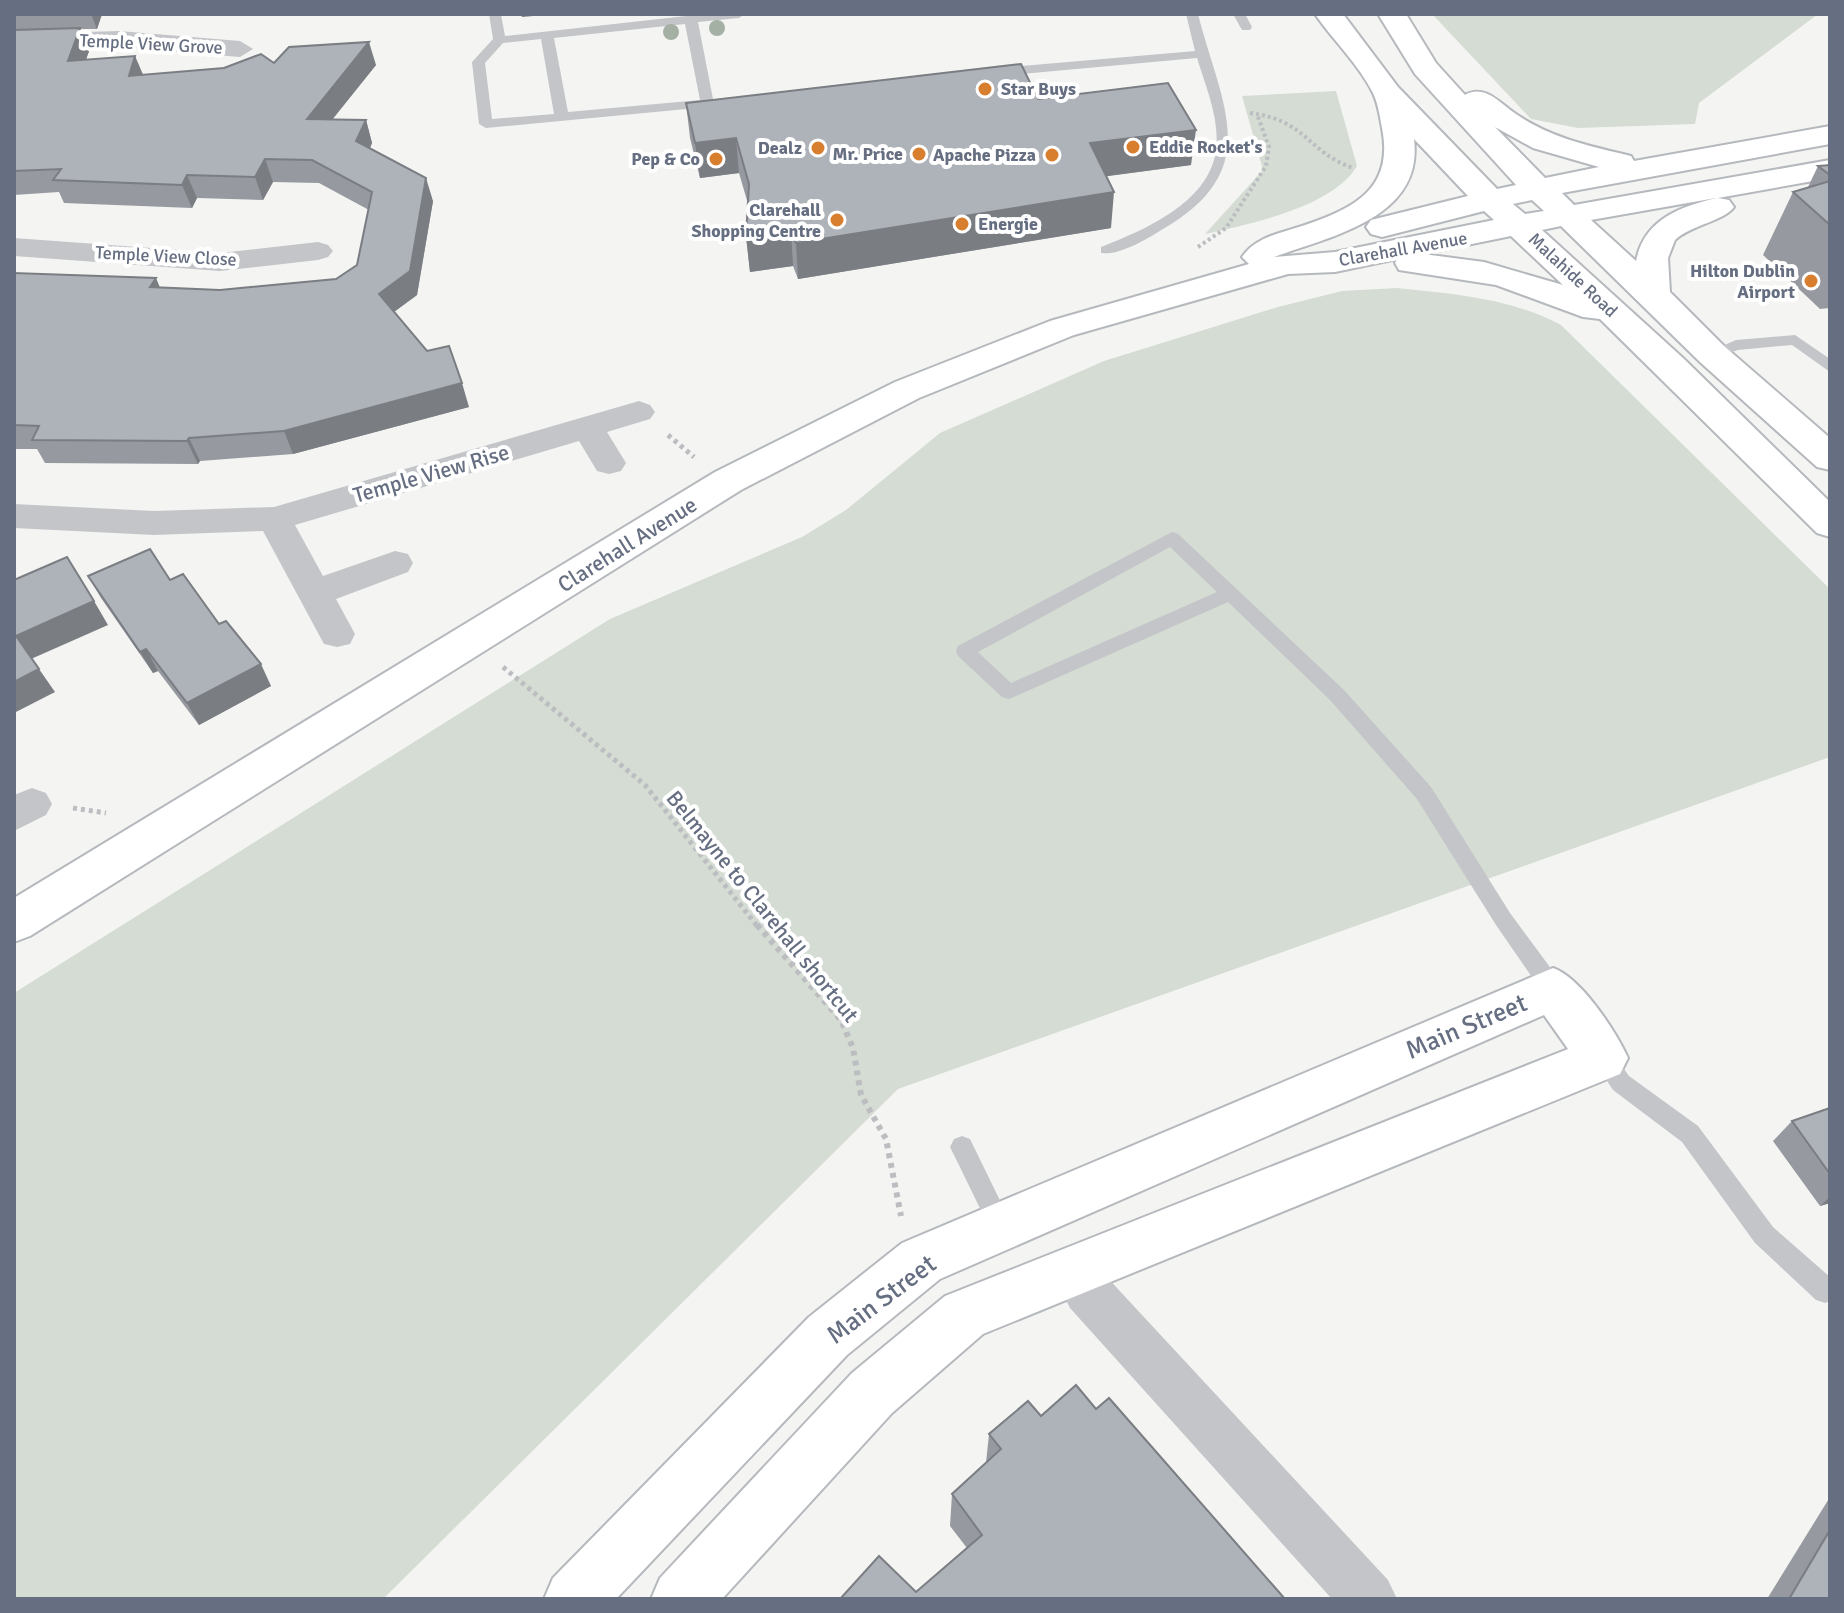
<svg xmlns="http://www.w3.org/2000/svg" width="1844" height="1613" viewBox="0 0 1844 1613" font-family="Signika,sans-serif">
<rect width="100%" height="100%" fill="#f4f5f2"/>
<g fill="#d4dcd3">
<polygon points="1432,14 1818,14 1699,103 1695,124 1578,128 1531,119"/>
<path d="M1336 91 1357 166C1333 207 1250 224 1205 234L1263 170 1242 96Z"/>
<path d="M1397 288C1454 294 1510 298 1561 325L1830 589V757L898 1089 383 1599H14V993L610 619 802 537 846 510 940 433 1104 361 1278 307 1342 291Z"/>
</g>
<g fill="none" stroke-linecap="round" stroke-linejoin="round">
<defs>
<g id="secondary">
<path d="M1315 14H1343L1398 87 1497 189 1516 185 1415 74 1378 14H1406L1436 63 1465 95C1486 83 1502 106 1519 116 1554 139 1591 146 1631 156L1634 161 1830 126V144L1562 193 1574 205 1830 160V178L1718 198 1729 200 1734 207C1724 221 1691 225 1675 240L1668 258 1670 292 1724 346 1830 438V470L1817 467 1700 362 1561 226 1542 230 1683 358 1830 502V537L1817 533 1600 319 1583 317 1496 285 1399 270 1395 263 1397 259 1335 272 1288 274 1074 335 919 398 741 490 30 936 14 942V898L715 472 895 382 1050 321 1249 264 1242 257C1256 236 1282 233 1305 225 1355 208 1394 188 1382 128 1380 117 1378 103 1373 93 1359 65 1333 40 1315 14ZM1495 127 1533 148 1599 167 1545 178ZM1414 139 1468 196 1371 220 1366 227 1371 234 1382 237 1484 211 1494 220 1335 252 1274 257C1331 236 1424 218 1414 139ZM1716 198C1679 207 1644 220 1636 261L1591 220ZM1532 200 1544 211 1525 214 1513 204ZM1511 236 1563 285 1484 262 1423 254Z"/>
<path d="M1553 968C1581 978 1615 1030 1628 1058L1620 1074 983 1334 892 1413 722 1599H651L660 1578 852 1373 945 1296 1568 1049 1544 1015 940 1279 847 1355 616 1599H544L553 1578 809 1317 902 1243Z"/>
</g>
</defs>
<use href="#secondary" stroke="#b5b8bd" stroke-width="4"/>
<g stroke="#bcbdc0" stroke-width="4" stroke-dasharray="3 3" stroke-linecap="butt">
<path d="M1250 113C1307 120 1307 152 1353 168"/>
<polyline points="1198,247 1226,228 1266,166 1269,147 1257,114"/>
</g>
<g stroke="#bcbdc0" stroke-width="5" stroke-dasharray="4 4" stroke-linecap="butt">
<polyline points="668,435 694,457"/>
<polyline points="503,667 645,785 758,927"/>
<polyline points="73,808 106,813"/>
</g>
<polyline stroke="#bcbdc0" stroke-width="6" stroke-dasharray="5 5" stroke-linecap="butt" points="757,925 841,1020 853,1048 861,1095 886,1139 901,1216"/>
<g fill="#c3c5c9" fill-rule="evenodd">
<path d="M489 14H501L505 36 704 14H745L739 18 698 22 713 99 718 100V106L486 128 479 124 472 62 493 39ZM685 24 700 100 568 112 554 38ZM541 39 554 114 492 119 485 63 503 43Z"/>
<path d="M1186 14H1198C1221 105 1266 169 1163 229 1147 239 1119 256 1101 253V247C1144 230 1209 203 1216 150 1220 120 1206 87 1197 58L999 76 992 72 999 68 1195 51Z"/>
<polygon points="1233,14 1245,14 1252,27 1250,30 1242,30"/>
<polygon points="1795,335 1830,359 1830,372 1792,345 1738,350 1712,359 1704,354 1736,340"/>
<path d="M1172 532 1178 534 1344 690 1431 787 1510 913 1561 982 1564 989 1561 996 1553 998 1545 996 1496 925 1417 799 1330 700 1228 602 1009 699 1002 697 958 656 956 651 958 646ZM1170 547 1217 592 1011 683 978 652Z"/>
<polygon points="1603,1048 1611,1051 1629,1076 1698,1126 1773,1227 1830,1277 1830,1301 1825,1303 1816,1300 1755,1243 1682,1142 1613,1090 1592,1058 1595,1051"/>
<polygon points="962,1136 970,1139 1009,1219 1013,1227 1009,1235 1001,1238 993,1235 954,1155 950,1147 954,1139"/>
</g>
<g fill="#c3c5c9" fill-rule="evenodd">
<polygon points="119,31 240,41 253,49 240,57 119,47 14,50 14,34"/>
<polygon points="14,238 220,253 318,242 328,245 333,251 328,257 318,260 220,271 14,256"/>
<polygon points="639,401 650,405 655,412 650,419 607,432 626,463 621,471 609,474 597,471 579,441 295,525 323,576 395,551 408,554 413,563 408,572 336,599 355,634 350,644 337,647 324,644 263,531 154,535 14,528 14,504 154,511 274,507"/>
<polygon points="32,788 46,793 52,804 46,815 14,831 14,795"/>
<polygon points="1076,1247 1093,1254 1104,1274 1388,1580 1397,1599 1332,1599 1070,1308 1052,1271 1059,1254"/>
</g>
<use href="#secondary" fill="#fff" fill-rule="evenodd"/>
</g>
<g fill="#a5b0a4">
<circle cx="717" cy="28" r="8"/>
<circle cx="671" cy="32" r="8"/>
</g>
<g fill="#96999f">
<polygon points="14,14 102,14 97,29 80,29 89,51 86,59 143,75 274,63 376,65 332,120 366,120 372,143 370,148 433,201 417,295 394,312 469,407 293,454 200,461 198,464 45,463 37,449 14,449 14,273 160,288 220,290 336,279 357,265 369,210 319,183 273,182 263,200 197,198 192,208 64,203 59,192 14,195"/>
<polygon points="1038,99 1191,165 1106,176 1111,228 798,279 793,266 750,272 746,236 748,204 739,173 700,178 690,138 686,103"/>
<polygon points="1830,165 1830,308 1820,309 1763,255 1793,192 1808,187 1818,166"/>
<polygon points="88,576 170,580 219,624 271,686 199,725 158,671 153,673 101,598"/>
<polygon points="1830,1108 1830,1203 1820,1206 1773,1141 1792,1121"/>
<polygon points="1096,1409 1285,1599 916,1592 967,1548 950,1526 952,1494 986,1463 989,1434 1041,1416"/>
<polygon points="1830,1497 1830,1599 1767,1599"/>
</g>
<g fill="#7a7d82">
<polygon points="91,14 102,14 97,29"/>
<polygon points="521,14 556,14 522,17"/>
<polygon points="80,28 89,51 78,83 68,61"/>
<polygon points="369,42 376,65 314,142 307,119"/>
<polygon points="135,56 145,79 129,76"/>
<polygon points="366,120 372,143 363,164 356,141"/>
<polygon points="1196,130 1191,165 1086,179 1090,143"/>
<polygon points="736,138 739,173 700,178 695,143"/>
<polygon points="265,159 273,182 263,200 255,177"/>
<polygon points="187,175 197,198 192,208 182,185"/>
<polygon points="426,178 433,201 417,295 387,317 379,294"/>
<polygon points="1114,192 1111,228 798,279 796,243"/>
<polygon points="791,230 793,266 750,272 746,236"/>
<polygon points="156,278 166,302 150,287"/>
<polygon points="462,383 469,407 293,454 284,431"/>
<polygon points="189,438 200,461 198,464 187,441"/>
<polygon points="94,601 108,625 31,659 16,636"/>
<polygon points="146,649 158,671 153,673 140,652"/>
<polygon points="261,664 271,686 199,725 187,703"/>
<polygon points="39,669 55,692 14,713 14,682"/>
<polygon points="1830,1197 1830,1203 1820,1206"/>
</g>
<g fill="#aeb2b9" stroke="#7a7d82" stroke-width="2">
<polygon points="80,28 68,61 135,56 129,76 224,68 261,54 274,63 289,47 369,42 307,119 366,120 356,141 426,178 410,271 379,294 427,351 449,346 462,383 284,431 189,438 187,441 32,440 39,426 14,425 14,273 156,278 150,287 220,290 336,279 357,265 372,192 312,160 265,159 255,177 187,175 182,185 53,180 61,169 14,171 14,30"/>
<polygon points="1021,64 1038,99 1168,83 1196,130 1090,143 1114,192 796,243 791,230 746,236 749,184 736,138 695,143 686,103"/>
<polygon points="1830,165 1830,175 1818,166"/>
<polygon points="1830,181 1830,225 1793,192"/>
<polygon points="150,549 170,580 183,574 219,624 226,621 261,664 187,703 146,649 140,652 88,576"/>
<polygon points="67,557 94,601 16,636 39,669 14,682 14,580"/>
<polygon points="1830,1108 1830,1174 1792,1121"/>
<polygon points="1076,1385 1096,1409 1109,1398 1285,1599 840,1599 879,1556 916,1592 982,1535 952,1494 1001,1449 989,1434 1028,1401 1041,1416"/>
<polygon points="1830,1530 1830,1599 1789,1599"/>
</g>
<g fill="#d87f2f" stroke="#fff" stroke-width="3">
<circle cx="985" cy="89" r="8"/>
<circle cx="1133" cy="147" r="8"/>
<circle cx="818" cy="148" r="8"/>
<circle cx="919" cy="154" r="8"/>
<circle cx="1052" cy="155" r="8"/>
<circle cx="716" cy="159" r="8"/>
<circle cx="837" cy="220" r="8"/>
<circle cx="962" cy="224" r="8"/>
<circle cx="1811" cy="281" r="8"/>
</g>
<g text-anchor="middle" stroke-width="8" stroke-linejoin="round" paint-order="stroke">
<g font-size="18" fill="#666e81" stroke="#fff">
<text transform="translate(151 44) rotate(3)" y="6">Temple View Grove</text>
<text transform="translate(1403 249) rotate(-10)" y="6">Clarehall Avenue</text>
<text transform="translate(166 256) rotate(3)" y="6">Temple View Close</text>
<text transform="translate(1573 275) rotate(43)" y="6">Malahide Road</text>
</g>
<g font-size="18" font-weight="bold" fill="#666e81" stroke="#fff" text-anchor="end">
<text x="1001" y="95" text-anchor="start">Star Buys</text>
<text x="1149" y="153" text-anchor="start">Eddie Rocket's</text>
<text x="802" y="154">Dealz</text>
<text x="903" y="160">Mr. Price</text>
<text x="1036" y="161">Apache Pizza</text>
<text x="700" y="165">Pep &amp; Co</text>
<text x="821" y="216">Clarehall<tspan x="821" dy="21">Shopping Centre</tspan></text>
<text x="978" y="230" text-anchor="start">Energie</text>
<text x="1795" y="277">Hilton Dublin<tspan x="1795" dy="21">Airport</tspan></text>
</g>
<g font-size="22" fill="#666e81" stroke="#fff">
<text transform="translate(431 473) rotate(-16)" y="8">Temple View Rise</text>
<text transform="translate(627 544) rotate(-32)" y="8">Clarehall Avenue</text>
<text transform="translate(763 906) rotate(51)" y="8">Belmayne to Clarehall shortcut</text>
</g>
<g font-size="26" fill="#666e81" stroke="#fff">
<text transform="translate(1466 1026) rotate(-23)" y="9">Main Street</text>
<text transform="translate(881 1299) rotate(-37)" y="9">Main Street</text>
</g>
</g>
<rect width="1844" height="1613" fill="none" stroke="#666e81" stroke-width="32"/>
</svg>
